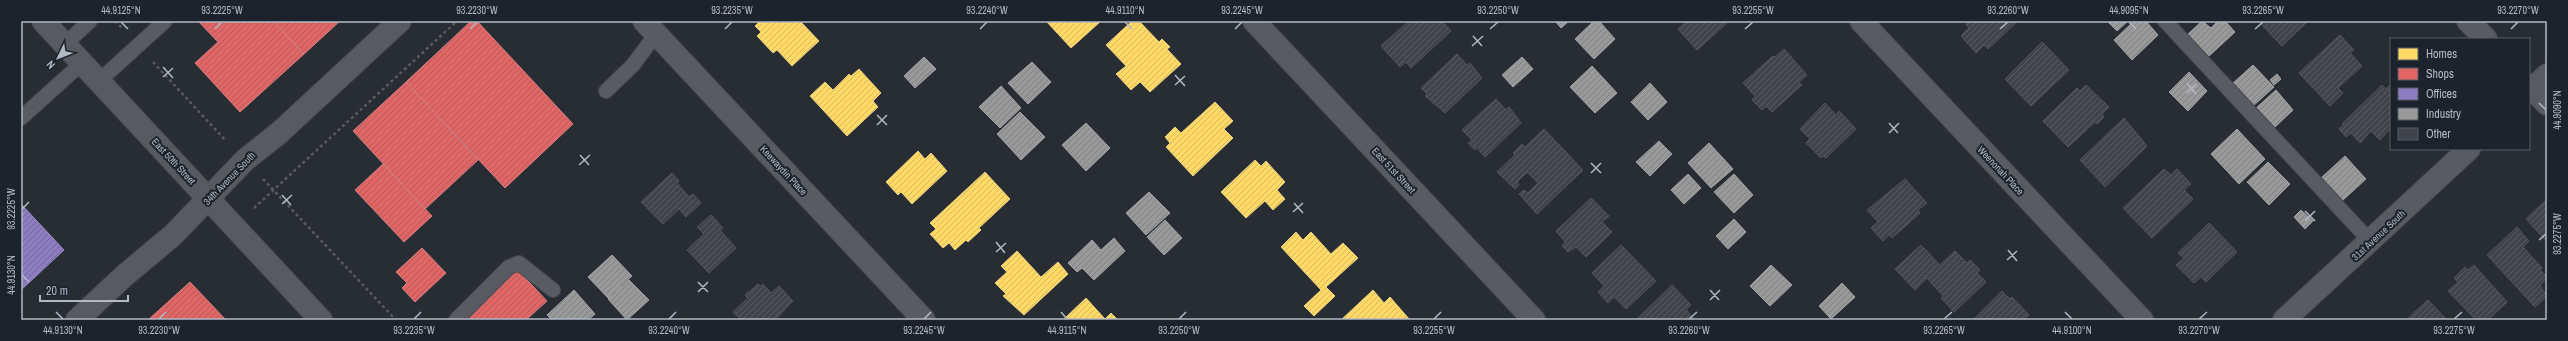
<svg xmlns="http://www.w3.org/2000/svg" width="2568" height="341" viewBox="0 0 2568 341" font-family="'Archivo Narrow',sans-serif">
<defs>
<pattern id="homes-hatch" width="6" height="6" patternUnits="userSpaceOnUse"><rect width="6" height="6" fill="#ffd966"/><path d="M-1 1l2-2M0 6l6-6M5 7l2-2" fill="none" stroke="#d7b95d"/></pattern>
<pattern id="shops-hatch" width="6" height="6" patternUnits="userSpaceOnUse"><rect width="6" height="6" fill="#e06666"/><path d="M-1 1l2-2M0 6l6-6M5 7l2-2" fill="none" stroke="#b65a5b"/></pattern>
<pattern id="offices-hatch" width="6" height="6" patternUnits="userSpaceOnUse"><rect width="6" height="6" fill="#8e7cc3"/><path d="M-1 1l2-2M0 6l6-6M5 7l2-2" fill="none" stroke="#74689a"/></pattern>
<pattern id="industry-hatch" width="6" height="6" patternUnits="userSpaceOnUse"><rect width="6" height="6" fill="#999"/><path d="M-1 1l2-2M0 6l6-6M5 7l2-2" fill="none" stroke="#808182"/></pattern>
<pattern id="building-hatch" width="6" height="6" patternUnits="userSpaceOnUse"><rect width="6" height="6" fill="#40444a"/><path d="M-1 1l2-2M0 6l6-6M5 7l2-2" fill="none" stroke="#595d62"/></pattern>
</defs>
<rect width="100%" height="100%" fill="#282d33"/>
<g fill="url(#homes-hatch)" stroke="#e8cf82">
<polygon points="760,21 800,21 819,41 792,66 777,50 773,53 757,36 761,32 755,26"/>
<polygon points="1046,21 1101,21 1071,48"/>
<polygon points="1132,21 1139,21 1159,42 1162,39 1170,47 1167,49 1181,64 1150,92 1140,82 1131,90 1116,74 1126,66 1106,45"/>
<polygon points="859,69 881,93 873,101 878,107 847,136 810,96 825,82 833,90 849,74 851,76"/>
<polygon points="1215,102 1233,121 1224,129 1233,138 1193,176 1166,147 1170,143 1165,137 1175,127 1181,133"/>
<polygon points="918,151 925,159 931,153 947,171 912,204 901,192 898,195 886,182"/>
<polygon points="1255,160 1261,166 1266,161 1285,182 1277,190 1285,199 1273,210 1265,201 1246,218 1221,192"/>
<polygon points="985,172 1010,199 979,228 981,230 968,242 966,240 955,250 949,243 943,248 930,234 936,229 930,223"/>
<polygon points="1296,232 1303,240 1311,232 1331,254 1343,243 1358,258 1326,287 1335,296 1314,316 1304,306 1321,290 1281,247"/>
<polygon points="1017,251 1041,277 1058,262 1068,274 1024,315 1003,296 1006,294 995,283 1007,272 1001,266"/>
<polygon points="1373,290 1384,303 1390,297 1410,320 1341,320"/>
<polygon points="1086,298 1105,319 1111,313 1118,320 1063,320"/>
</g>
<g fill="url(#shops-hatch)" stroke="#d27f82">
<polygon points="198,21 273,21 304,54 240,112 195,63 218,42"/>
<polygon points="273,21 340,21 304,54"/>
<polygon points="471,21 477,21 573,124 505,188 406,82"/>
<polygon points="406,82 478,160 425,209 353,131"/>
<polygon points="383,164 432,216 404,242 355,190"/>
<polygon points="422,248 446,273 415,302 402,288 407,283 396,272"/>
<polygon points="516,268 547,301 526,320 460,320"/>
<polygon points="190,282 226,320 148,320"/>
</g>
<polygon fill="url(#offices-hatch)" stroke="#998ec3" points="21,204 64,250 21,290"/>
<g fill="url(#industry-hatch)" stroke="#a1a3a6">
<polygon points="1555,21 1569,21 1561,28"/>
<polygon points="1594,21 1599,21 1615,39 1594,59 1575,39"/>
<polygon points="2107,21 2128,21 2117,31"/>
<polygon points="2134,21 2146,21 2158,35 2132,60 2114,40"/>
<polygon points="2202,21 2211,28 2218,21 2225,21 2235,32 2208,57 2187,35"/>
<polygon points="924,57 936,69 915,88 904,76"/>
<polygon points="1522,57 1533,69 1513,87 1502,75"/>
<polygon points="1032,62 1051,82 1028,104 1008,83"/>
<polygon points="2253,65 2274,87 2252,107 2232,84"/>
<polygon points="1592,66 1617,93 1595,113 1570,87"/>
<polygon points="2189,72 2207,91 2188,111 2169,92"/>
<polygon points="2277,74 2281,79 2274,85 2270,80"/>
<polygon points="1650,83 1667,102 1648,120 1631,102"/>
<polygon points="1001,86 1021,108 1000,128 979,107"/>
<polygon points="2276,90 2293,110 2274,128 2255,109"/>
<polygon points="1020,112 1045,137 1021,160 997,134"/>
<polygon points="1086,123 1110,148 1086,171 1062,145"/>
<polygon points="2237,129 2265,159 2239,184 2211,154"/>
<polygon points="1659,141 1672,154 1650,176 1636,162"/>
<polygon points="1709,143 1733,169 1711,188 1688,163"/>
<polygon points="2345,156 2366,179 2342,201 2321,178"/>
<polygon points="2268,162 2290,184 2269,205 2247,182"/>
<polygon points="1688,174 1701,188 1684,204 1671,190"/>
<polygon points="1734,174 1753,195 1734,213 1714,192"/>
<polygon points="1149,192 1170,213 1146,235 1126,213"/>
<polygon points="2301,210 2313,221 2305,229 2294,217"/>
<polygon points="1734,219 1746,232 1728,249 1716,236"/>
<polygon points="1165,220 1182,238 1164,255 1147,237"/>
<polygon points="1114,238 1125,251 1094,280 1082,268 1077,272 1068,263 1092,240 1101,250"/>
<polygon points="612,255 632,276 608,298 588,277"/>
<polygon points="1771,265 1792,285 1770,306 1750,286"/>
<polygon points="629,280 649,300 627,320 608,299"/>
<polygon points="1842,283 1855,297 1831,319 1819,306"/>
<polygon points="574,290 595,314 588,320 552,320 547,315"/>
</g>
<g fill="url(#building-hatch)" stroke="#50545b">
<polygon points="1409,21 1442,21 1451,31 1411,68 1406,62 1400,67 1381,46"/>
<polygon points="1686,21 1729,21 1697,50 1678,29"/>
<polygon points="1969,21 2018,21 1988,49 1984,45 1976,53 1961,36 1969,28 1966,25"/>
<polygon points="2258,21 2308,21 2282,46"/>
<polygon points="2340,35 2354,50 2350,53 2362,66 2338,88 2343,93 2330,106 2299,73"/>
<polygon points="2042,42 2069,70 2031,106 2005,79"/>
<polygon points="1784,49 1807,75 1799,82 1802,85 1772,112 1766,106 1762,110 1752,100 1755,96 1743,83 1773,56 1775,57"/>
<polygon points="1457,54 1467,65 1470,63 1482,78 1445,113 1425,96 1427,94 1421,88"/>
<polygon points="2391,84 2391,128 2380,140 2371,131 2360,143 2351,133 2346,137 2339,129 2344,125 2342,124 2382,85 2386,89"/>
<polygon points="2086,85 2109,107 2102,114 2104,117 2097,124 2095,122 2068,147 2043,121 2077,88 2080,91"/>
<polygon points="1496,99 1506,110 1509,107 1521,123 1485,157 1477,148 1475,150 1468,143 1472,140 1462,130"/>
<polygon points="1825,103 1836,115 1839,111 1856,129 1826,158 1823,156 1821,158 1806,143 1810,139 1800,129"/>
<polygon points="2124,118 2147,146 2105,187 2080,160"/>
<polygon points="1544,129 1583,170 1537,214 1519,194 1524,190 1528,193 1538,183 1527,172 1517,182 1519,185 1515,189 1497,172 1515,155 1513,153 1522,144 1525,147"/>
<polygon points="2164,169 2171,175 2177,169 2191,184 2184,190 2193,199 2152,238 2123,208"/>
<polygon points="672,173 679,181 677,183 689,197 693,194 701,203 686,217 679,209 663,224 641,202"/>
<polygon points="1905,179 1927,203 1918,210 1920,213 1892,238 1889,235 1883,241 1871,228 1878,222 1867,210"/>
<polygon points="1591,198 1609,216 1602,222 1612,232 1586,257 1576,247 1568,252 1562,246 1565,242 1556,231"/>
<polygon points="2547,199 2547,242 2526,219"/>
<polygon points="711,215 723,228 720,230 736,248 709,273 687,250 704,234 697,227"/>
<polygon points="2209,223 2237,252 2206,282 2201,277 2194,283 2176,265 2184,258 2178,253"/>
<polygon points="2517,227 2529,241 2523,247 2542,268 2540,270 2547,277 2540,286 2547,296 2535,307 2487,255"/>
<polygon points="1621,245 1656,281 1626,309 1614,297 1608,303 1598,292 1604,286 1592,273"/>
<polygon points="1921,245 1940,265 1955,251 1967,263 1970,260 1980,270 1977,273 1986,282 1954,312 1941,298 1943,296 1927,278 1915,290 1895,269"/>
<polygon points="2474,265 2507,302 2488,320 2476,320 2448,291 2458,282 2454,278 2465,267 2468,270"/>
<polygon points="758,284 761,286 763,284 771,293 779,286 793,301 775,320 741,320 733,312 748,298 745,295"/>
<polygon points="1672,285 1691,305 1686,310 1694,319 1638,320 1637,319"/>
<polygon points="2002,291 2010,299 2012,297 2029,315 2024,320 1973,320"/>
<polygon points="2428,300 2447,320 2406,320"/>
</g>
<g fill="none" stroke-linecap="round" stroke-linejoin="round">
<defs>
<g id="lane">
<polyline points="2165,21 2371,242"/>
<polyline points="65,44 90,21"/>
<polyline points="99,81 165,21"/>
<polyline points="606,91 633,65 656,34"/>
<polyline points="21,118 82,63"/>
<polyline points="456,320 509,267 519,263 553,290"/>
</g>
<g id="street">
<polyline points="644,21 924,320"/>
<polyline points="1254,21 1534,320"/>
<polyline points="1861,21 2142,320"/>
<polyline points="2468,21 2486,39"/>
<polyline points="2529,85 2547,104"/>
<polyline points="2529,92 2547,75"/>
<polyline points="2284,320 2469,149"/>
</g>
<g id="secondary">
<polyline points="43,21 321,320"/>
<polyline points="77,320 124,276 173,235 245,160 279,133 400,21"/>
</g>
</defs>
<use href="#lane" stroke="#46494e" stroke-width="16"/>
<use href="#street" stroke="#46494e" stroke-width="24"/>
<use href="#secondary" stroke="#46494e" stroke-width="24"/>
<g stroke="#575b5f" stroke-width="2.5" stroke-dasharray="3 3" stroke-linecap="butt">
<polyline points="115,21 123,29"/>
<polyline points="153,62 226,141"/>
<polyline points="263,179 396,320"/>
<polyline points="254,208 457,21"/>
</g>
<use href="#lane" stroke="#585b62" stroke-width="14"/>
<use href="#street" stroke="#585b62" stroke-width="22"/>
<use href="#secondary" stroke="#575a60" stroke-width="22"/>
</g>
<path fill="none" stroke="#b3b9c4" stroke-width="1.5" d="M121 22 128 29M1125 22 1132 29M2129 22 2136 29M215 29 222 22M470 29 477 22M725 29 732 22M980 29 987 22M1235 29 1242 22M1490 29 1498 22M1745 29 1753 22M2000 29 2008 22M2255 29 2263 22M2511 29 2518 22M1473 36 1482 46M1472 46 1483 36M163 67 173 78M1175 75 1185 86M163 77 173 68M2187 83 2196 94M1175 85 1185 76M2186 93 2197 84M2539 103 2546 110M877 115 887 125M1889 123 1898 133M877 125 887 115M1889 133 1899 123M580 155 589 165M1591 163 1601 173M579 165 590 155M1591 173 1601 163M282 195 291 205M1294 203 1303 213M282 204 292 195M22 209 29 202M2305 211 2315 221M1293 212 1303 203M2305 221 2315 211M2539 240 2546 234M996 242 1005 253M2008 250 2017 261M996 252 1006 243M2007 260 2017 251M22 275 29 282M698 282 708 292M1710 290 1719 300M698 292 708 282M1710 300 1720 290M56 312 63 319M1061 312 1067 319M2065 312 2072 319M159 319 166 312M414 319 421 312M669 319 676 312M924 319 931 312M1179 319 1186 312M1434 319 1441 312M1689 319 1697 312M1944 319 1952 312M2199 319 2207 312M2454 319 2462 312"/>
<g text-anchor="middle" stroke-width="4" stroke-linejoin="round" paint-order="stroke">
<g font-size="10" fill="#b3b9c4" stroke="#1d232d">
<text transform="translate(174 161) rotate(47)" y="4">East 50th Street</text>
<text transform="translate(784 170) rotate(47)" y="4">Keewaydin Place</text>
<text transform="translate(1394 170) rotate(47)" y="4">East 51st Street</text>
<text transform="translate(2001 170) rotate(47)" y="4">Weenonah Place</text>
<text transform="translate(229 178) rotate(-46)" y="4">34th Avenue South</text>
<text transform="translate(2378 235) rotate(-43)" y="4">31st Avenue South</text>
</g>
</g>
<rect width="2568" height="341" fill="none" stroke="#1d232d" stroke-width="44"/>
<rect x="2390" y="38" width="140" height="112" fill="#1d232d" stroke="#595f69"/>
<rect x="2398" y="48" width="20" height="12" fill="#ffd966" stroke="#595f69"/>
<text x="2426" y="58" font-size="12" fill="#b3b9c4">Homes</text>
<rect x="2398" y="68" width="20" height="12" fill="#e06666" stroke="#595f69"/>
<text x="2426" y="78" font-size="12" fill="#b3b9c4">Shops</text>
<rect x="2398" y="88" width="20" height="12" fill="#8e7cc3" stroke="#595f69"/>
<text x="2426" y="98" font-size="12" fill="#b3b9c4">Offices</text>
<rect x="2398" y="108" width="20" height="12" fill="#999999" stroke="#595f69"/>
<text x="2426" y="118" font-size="12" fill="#b3b9c4">Industry</text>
<rect x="2398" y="128" width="20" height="12" fill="#40444a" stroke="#595f69"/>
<text x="2426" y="138" font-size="12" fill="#b3b9c4">Other</text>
<g transform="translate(58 58) rotate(227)" stroke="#1d232d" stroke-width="3" paint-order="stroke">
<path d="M0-3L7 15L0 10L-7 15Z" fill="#b3b9c4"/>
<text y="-6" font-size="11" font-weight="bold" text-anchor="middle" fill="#b3b9c4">N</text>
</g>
<path d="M40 295v6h88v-6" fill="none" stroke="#b3b9c4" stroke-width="2"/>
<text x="46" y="295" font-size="12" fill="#b3b9c4" stroke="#1d232d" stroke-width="3" paint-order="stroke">20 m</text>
<rect x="22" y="22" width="2524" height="297" fill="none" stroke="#b3b9c4" stroke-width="1.5"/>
<g font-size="10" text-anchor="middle" fill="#b3b9c4">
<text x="121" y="14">44.9125°N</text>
<text x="222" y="14">93.2225°W</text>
<text x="477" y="14">93.2230°W</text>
<text x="732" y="14">93.2235°W</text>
<text x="987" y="14">93.2240°W</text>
<text x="1125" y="14">44.9110°N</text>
<text x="1242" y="14">93.2245°W</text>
<text x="1498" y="14">93.2250°W</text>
<text x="1753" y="14">93.2255°W</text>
<text x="2008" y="14">93.2260°W</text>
<text x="2129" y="14">44.9095°N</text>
<text x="2263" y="14">93.2265°W</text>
<text x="2518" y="14">93.2270°W</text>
<text transform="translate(2557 110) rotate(-90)" y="4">44.9090°N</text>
<text transform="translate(11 209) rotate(-90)" y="4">93.2225°W</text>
<text transform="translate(2557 234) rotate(-90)" y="4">93.2275°W</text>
<text transform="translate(11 275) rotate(-90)" y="4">44.9130°N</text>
<text x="63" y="334">44.9130°N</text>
<text x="159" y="334">93.2230°W</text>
<text x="414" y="334">93.2235°W</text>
<text x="669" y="334">93.2240°W</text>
<text x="924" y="334">93.2245°W</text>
<text x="1067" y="334">44.9115°N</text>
<text x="1179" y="334">93.2250°W</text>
<text x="1434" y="334">93.2255°W</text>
<text x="1689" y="334">93.2260°W</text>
<text x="1944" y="334">93.2265°W</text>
<text x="2072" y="334">44.9100°N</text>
<text x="2199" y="334">93.2270°W</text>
<text x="2454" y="334">93.2275°W</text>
</g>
</svg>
